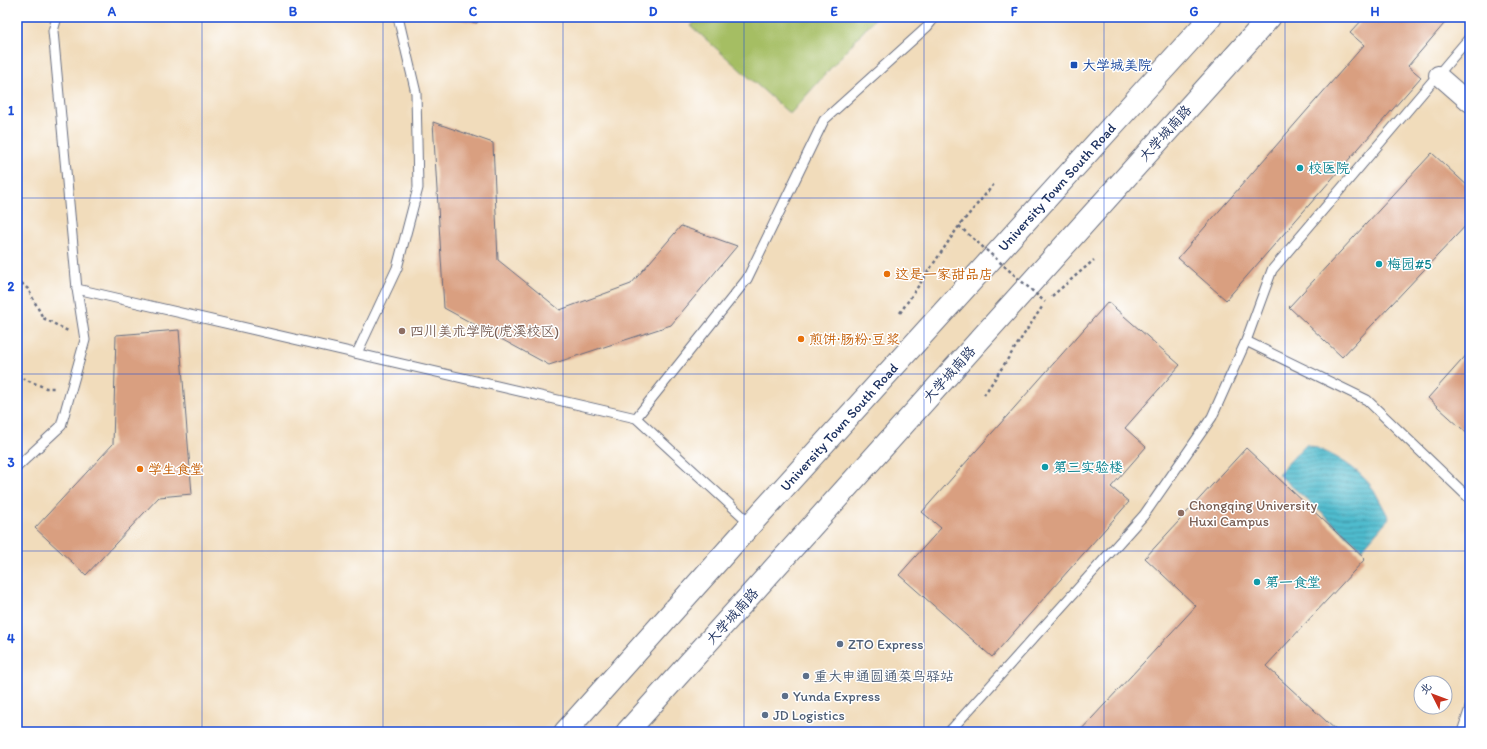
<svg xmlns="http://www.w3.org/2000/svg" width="1487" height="749" viewBox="0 0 1487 749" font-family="Itim,'LXGW WenKai TC',sans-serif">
<defs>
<pattern id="water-rules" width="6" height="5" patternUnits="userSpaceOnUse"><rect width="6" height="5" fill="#50bbcd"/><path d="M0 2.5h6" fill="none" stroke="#4298aa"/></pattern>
</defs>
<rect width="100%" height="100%" fill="#fff"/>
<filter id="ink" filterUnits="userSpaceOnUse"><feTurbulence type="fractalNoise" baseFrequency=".025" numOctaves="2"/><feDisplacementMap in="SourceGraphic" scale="8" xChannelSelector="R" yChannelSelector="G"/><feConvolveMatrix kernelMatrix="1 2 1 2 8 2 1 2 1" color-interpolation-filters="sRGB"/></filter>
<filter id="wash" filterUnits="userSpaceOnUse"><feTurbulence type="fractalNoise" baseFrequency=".012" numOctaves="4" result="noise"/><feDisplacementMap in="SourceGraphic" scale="16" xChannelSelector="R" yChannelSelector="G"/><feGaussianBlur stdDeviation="0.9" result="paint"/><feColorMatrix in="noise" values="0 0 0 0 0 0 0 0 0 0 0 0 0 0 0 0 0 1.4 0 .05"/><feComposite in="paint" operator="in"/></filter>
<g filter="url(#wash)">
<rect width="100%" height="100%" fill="#f1dcbb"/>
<polygon fill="#a5be64" stroke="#607661" points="699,17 876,17 790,114 691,26"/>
<path fill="url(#water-rules)" stroke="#367596" d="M1306 444C1332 453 1358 467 1374 490 1379 499 1384 509 1389 518L1362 549 1278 474Z"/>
<g id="blocks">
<g fill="#d99f80">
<polygon points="448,17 481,17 477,23"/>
<polygon points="1365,17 1450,17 1408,66 1421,77 1226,300 1178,258 1364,45 1350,33"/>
<polygon points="433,122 493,143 498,260 560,310 631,284 681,226 737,246 671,325 549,365 444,308"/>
<polygon points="1432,153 1470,188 1470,221 1342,357 1289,307"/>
<polygon points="1108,302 1180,365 1125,428 1146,447 1111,487 1129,502 992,657 899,575 941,528 922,512"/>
<polygon points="179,330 192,494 159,497 86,575 35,528 113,444 116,335"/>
<polygon points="1470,351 1470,436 1428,398"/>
<polygon points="1246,448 1365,559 1266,666 1338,732 1079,732 1196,606 1145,558"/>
</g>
</g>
</g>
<g filter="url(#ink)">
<use href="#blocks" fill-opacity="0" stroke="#666c7f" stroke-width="1"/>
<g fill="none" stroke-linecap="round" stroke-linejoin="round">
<defs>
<g id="lane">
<polyline points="77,289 636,418 751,524"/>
<polyline points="1246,341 1367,400 1470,499"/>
<polyline points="357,353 397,268 418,188 416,93 398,17"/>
<polyline points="636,418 747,279 824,120 927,27 935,17"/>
<polyline points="17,467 61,426 85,340 77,289 53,31 57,17"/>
<polyline points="949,732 1144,515 1212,417 1246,341 1272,270 1470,37"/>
<polyline points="1462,732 1470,708"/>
</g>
<polyline id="street" points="1438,75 1470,103"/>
<g id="primary">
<path id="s1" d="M565 732 751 524 1211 17"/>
<polyline points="627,732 1270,17"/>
</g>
</defs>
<use href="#lane" stroke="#666c7f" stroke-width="11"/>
<use href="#street" stroke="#666c7f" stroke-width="20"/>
<use href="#primary" stroke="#666c7f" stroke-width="24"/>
<g stroke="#666c7f" stroke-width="2.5" stroke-dasharray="3 3" stroke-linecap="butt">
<polyline points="17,279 28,289 43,318 68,331"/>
<polyline points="1052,296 1094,260"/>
<polyline points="900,313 959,226 995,183"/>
<polyline points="17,376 46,388 55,388"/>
<polyline points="984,395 1042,307"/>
</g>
<use href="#lane" stroke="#fff" stroke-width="9"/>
<use href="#street" stroke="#fff" stroke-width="18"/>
<use href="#primary" stroke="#fff" stroke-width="22"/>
<polyline stroke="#666c7f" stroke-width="2.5" stroke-dasharray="3 3" stroke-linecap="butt" points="959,226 1045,302"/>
</g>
</g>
<path fill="none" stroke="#1d4ed8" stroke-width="1" stroke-opacity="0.55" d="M202 17V732M383 17V732M563 17V732M744 17V732M924 17V732M1104 17V732M1285 17V732M17 198H1470M17 374H1470M17 551H1470"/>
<rect fill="#1a4fb4" stroke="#fff" stroke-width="1.5" x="1070" y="61" width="8" height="8" rx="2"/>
<g fill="#0f9aa8" stroke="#fff" stroke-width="1.5">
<circle cx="1300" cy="168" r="4"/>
<circle cx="1379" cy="264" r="4"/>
<circle cx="1045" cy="467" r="4"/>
<circle cx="1257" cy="582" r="4"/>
</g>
<g fill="#e8710a" stroke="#fff" stroke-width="1.5">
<circle cx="887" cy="274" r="4"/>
<circle cx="801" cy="339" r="4"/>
<circle cx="140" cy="469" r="4"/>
</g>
<g fill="#8d6e63" stroke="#fff" stroke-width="1.5">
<circle cx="402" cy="331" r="4"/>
<circle cx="1181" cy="513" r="4"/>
</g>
<g fill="#5c6f8a" stroke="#fff" stroke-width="1.5">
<circle cx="840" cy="644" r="4"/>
<circle cx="806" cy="676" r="4"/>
<circle cx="785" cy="696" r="4"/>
<circle cx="765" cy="715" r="4"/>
</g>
<g text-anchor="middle" stroke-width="3" stroke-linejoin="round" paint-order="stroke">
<g font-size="14" fill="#164399" stroke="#fff" text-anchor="start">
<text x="1082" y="70">大学城美院</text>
</g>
<g font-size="14" fill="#1b2f5e" stroke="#fff">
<text transform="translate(1165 133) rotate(-48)" y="5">大学城南路</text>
<text dy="5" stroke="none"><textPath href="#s1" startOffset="734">University Town South Road</textPath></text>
<text transform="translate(949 374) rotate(-48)" y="5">大学城南路</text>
<text dy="5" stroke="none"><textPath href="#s1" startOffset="410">University Town South Road</textPath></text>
<text transform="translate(732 616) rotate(-48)" y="5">大学城南路</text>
</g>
<g font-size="14" fill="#0d838f" stroke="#fff" text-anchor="start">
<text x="1308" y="173">校医院</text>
<text x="1387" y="269">梅园#5</text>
<text x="1053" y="472">第三实验楼</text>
<text x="1265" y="587">第一食堂</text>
</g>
<g font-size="14" fill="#c56008" stroke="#fff" text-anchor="start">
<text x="895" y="279">这是一家甜品店</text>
<text x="809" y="344">煎饼·肠粉·豆浆</text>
<text x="148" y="474">学生食堂</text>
</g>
<g font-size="14" fill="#785e54" stroke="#fff" text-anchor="start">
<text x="410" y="336">四川美术学院(虎溪校区)</text>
<text x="1189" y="510">Chongqing University<tspan x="1189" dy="16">Huxi Campus</tspan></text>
</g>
<g font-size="14" fill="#4e5e75" stroke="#fff" text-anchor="start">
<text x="848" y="649">ZTO Express</text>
<text x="814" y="681">重大申通圆通菜鸟驿站</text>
<text x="793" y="701">Yunda Express</text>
<text x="773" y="720">JD Logistics</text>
</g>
</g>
<rect width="1487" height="749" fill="none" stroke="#fff" stroke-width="44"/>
<g transform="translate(1433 695) rotate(312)"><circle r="19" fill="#ffffff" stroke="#a4acbf"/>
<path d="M0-3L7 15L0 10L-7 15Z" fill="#c8321e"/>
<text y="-6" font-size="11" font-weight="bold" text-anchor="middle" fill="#1b2f5e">北</text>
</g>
<rect x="22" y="22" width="1443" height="705" fill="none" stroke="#1d4ed8" stroke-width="1.5"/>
<g font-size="13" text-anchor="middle" font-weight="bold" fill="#1d4ed8">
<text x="112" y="16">A</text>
<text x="293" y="16">B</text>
<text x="473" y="16">C</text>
<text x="653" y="16">D</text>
<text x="834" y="16">E</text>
<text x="1014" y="16">F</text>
<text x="1194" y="16">G</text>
<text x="1375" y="16">H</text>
<text x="11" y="115">1</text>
<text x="11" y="291">2</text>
<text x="11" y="467">3</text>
<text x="11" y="643">4</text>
</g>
</svg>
